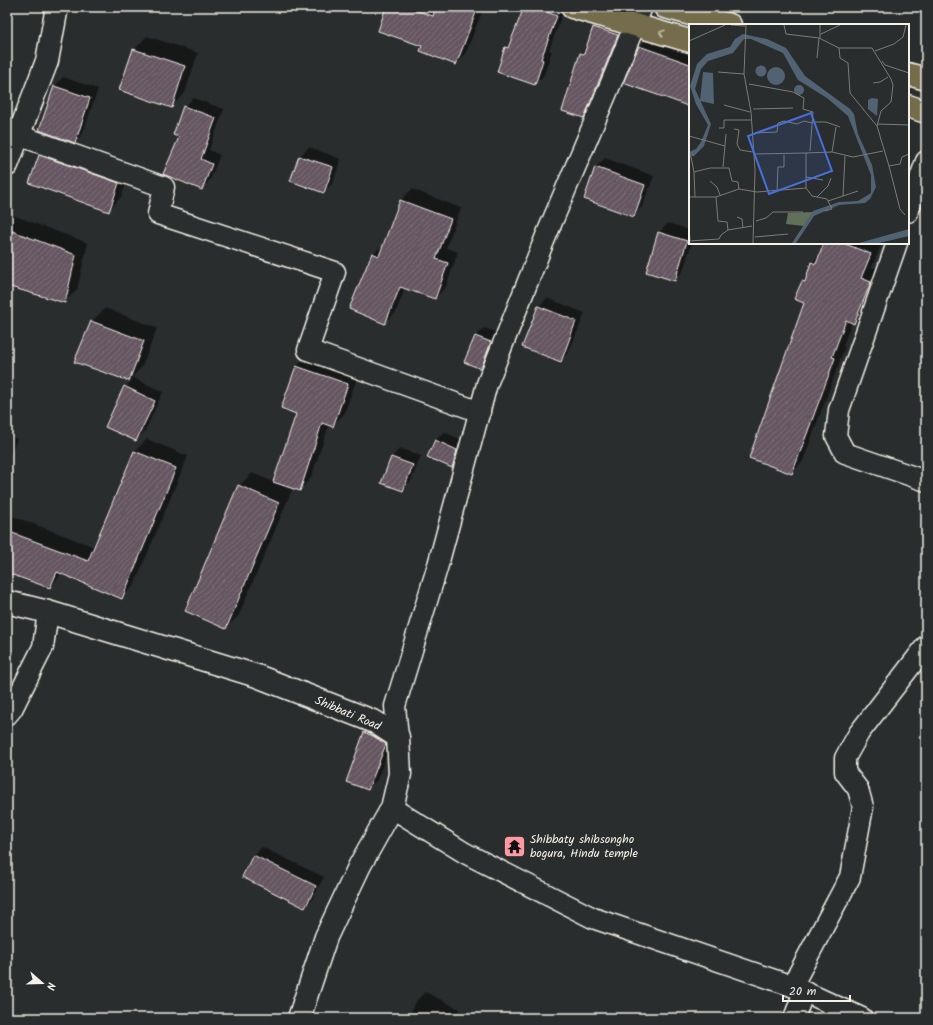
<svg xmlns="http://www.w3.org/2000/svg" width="933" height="1025" viewBox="0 0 933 1025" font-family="Kalam,sans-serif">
<defs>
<pattern id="building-hatch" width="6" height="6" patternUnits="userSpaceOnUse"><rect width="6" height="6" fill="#655662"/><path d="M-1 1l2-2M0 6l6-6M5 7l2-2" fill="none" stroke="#7c6f78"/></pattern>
</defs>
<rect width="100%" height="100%" fill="#2a2d2e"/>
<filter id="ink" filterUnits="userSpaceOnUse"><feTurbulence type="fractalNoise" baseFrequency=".025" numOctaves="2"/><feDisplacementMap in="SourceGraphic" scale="8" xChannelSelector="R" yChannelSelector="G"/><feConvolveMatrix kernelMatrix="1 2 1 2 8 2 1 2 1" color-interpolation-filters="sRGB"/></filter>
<g filter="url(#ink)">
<g fill="#0007">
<polygon points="387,7 484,7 465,55 456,64 423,46"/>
<polygon points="525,7 565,7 549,50 552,51 544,75 535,84 506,48 512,42"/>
<polygon points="603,18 626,26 592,108 583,117 564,110 581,53 588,47 594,27"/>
<polygon points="147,36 198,53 185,93 171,107 134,50"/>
<polygon points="648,38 690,52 690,106 639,47"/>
<polygon points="63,77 98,89 83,133 75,142 40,130 55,86"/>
<polygon points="193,98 224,109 209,150 220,155 210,180 202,189 180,137 184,107"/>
<polygon points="53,142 132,170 121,197 108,211 30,182 40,155"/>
<polygon points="309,147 341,159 333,183 324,191 292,180 300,156"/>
<polygon points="605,158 654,176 642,207 633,216 585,198 596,167"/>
<polygon points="412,189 461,208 446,248 458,252 446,287 435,298 405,288 396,312 385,323 350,309 373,254 385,243 401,200"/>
<polygon points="7,213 88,243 77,290 64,302 7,285"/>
<polygon points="668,223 690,230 690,243 692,243 683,271 674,280 647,271 659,232"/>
<polygon points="825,243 882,243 872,267 882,270 865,312 854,323 852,322 843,346 845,347 803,461 792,473 806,303 803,281 807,277 812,263 821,253"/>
<polygon points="547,298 585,313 569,352 560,361 538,307"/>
<polygon points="105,308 157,328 142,367 132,377 163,392 145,431 136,440 125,387 131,381 75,362 92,321"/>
<polygon points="484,328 499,333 489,359 481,367 476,336"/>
<polygon points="308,355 359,373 344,414 332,426 329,425 311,478 300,490 283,484 282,486 292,490 239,615 226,628 239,486 252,473 274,482 297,413 297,366"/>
<polygon points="444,432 465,441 461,458 452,467 435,441"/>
<polygon points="7,435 17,439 7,463"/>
<polygon points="147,439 188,456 134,586 121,598 62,574 50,587 7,572 7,514 95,547 135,451"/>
<polygon points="400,448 421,456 411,481 402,490 392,457"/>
<polygon points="374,724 394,735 377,780 368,789 365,733"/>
<polygon points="262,847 324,877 313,898 305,907 254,856"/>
<polygon points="425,992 460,1009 456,1018 408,1018 417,1000"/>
</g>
<g fill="url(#building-hatch)" stroke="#f4f1e8">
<polygon points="386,7 407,7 433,16 436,7 478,7 456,65 420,51 422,46 378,31"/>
<polygon points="524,7 535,7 557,16 541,59 543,60 535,85 497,72 505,47 508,48"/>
<polygon points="593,27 618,35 584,118 562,111 580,53 584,54"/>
<polygon points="639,46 690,64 690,107 672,100 623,83"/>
<polygon points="133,49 185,66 172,108 119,90"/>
<polygon points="54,86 90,98 75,143 39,130"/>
<polygon points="183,106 216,118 201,159 212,164 202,190 163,174 179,137 173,135"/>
<polygon points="39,155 119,183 109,212 29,183"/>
<polygon points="299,156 333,167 324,193 290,181"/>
<polygon points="595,167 645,185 634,217 584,199"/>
<polygon points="400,200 451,219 436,259 448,263 435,299 400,287 385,324 349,309 372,253 379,256"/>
<polygon points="7,229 76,255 65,303 7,286"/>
<polygon points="658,232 687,241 675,281 646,272"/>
<polygon points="824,243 843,243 871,254 861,278 871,282 854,324 846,320 832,357 835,358 792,474 749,458 804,303 794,299 802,281 805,282 811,262 816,264"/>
<polygon points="538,306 576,321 561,362 522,347"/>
<polygon points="91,321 144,341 129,381 74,362"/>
<polygon points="475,336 491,342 481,369 464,362"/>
<polygon points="296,366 348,384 333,427 322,423 300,491 273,482 296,414 281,408"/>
<polygon points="124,386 155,401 136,441 105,427"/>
<polygon points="435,440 457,450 452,468 427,457"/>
<polygon points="134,451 176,468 122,599 57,572 50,588 7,573 7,531 88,561"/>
<polygon points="391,457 413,465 403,491 381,483"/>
<polygon points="238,485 279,503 226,629 185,611"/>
<polygon points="364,732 373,736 386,744 368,790 346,782"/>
<polygon points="253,855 316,886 305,908 242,877"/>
</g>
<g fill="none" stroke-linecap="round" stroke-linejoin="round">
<defs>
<g id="street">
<polyline points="18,135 164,187 158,214 335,272 308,350 480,412"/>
<polyline points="908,212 926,161"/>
<polyline points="897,243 839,410 836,436 845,453 926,481"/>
<polyline points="7,715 12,709 43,647 48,612"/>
<polyline points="398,737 395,706 438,565 487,384 546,236 614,76 642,7"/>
<polyline points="392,808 465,853 593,918 792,986 862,1018"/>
<polyline points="792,986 850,877 863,807 858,789 845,772 845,758 859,733 926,646"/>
<polyline points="794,1018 804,992"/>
</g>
<g id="secondary">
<polyline points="7,165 47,61 57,7"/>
<polyline points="7,602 48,612 257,676 375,722 398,737 400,774 392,808 360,865 326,937 299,1018"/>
</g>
<g id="highway">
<polyline points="572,7 690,41"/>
<polyline points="665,7 730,25"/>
<polyline points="908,74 926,79"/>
<polyline points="908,106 926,112"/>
</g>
</defs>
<use href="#street" stroke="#f4f1e8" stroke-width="23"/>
<use href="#secondary" stroke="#f4f1e8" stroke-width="25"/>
<use href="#highway" stroke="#f4f1e8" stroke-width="25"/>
<use href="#street" stroke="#2a2d2e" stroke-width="20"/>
<use href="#secondary" stroke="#2a2d2e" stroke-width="22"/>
<use href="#highway" stroke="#746c4b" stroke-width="22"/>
</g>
<defs><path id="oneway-chevron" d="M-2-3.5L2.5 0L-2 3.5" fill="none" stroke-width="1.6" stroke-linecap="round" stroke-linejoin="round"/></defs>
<use stroke="#c1bca9" href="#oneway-chevron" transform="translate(662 33) rotate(-164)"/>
</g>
<defs>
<symbol id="temple-square" viewBox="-11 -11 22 22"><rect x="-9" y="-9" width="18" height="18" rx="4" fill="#ff9aa2" stroke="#2a2d2e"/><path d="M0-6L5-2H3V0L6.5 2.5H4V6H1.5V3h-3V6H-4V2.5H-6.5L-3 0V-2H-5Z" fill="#111"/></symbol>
</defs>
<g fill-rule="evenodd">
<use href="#temple-square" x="502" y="834" width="25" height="25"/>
</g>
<g text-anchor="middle" stroke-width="4" stroke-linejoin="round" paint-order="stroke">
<g font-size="12" fill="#f4f1e8" stroke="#2a2d2e">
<text transform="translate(348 713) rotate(23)" y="4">Shibbati Road</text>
</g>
<g font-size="12" fill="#f4f1e8" stroke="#2a2d2e" text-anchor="start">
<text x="530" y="843">Shibbaty shibsongho<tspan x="530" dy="14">bogura, Hindu temple</tspan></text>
</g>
</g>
<g transform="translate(689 24)">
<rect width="220" height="220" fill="#2a2d2e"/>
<path d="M124 188 115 202 97 200 99 189Z" fill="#617058"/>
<path d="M54 10 78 15 97 24 116 52 161 85 165 90 169 110 183 141 187 163 181 175 176 179 150 181 125 192 107 219H103L124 187 150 178 169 177 182 169V151L159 92 138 74 109 56 94 29 62 15H55L44 29 19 37 12 45 6 65 22 100 15 122 5 132 0 133V128L7 125 12 118 19 101 7 80 1 62 8 40 18 30 41 23 46 15ZM66.5 47a5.5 5.5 0 1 1 11 0a5.5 5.5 0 1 1-11 0ZM78 52a9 9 0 1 1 18 0a9 9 0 1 1-18 0ZM14 48 24 49 25 80 11 77ZM105 66a5 5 0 1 1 10 0a5 5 0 1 1-10 0ZM183 74 189 75 188 92 179 85V76ZM220 205V212L190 219H170Z" fill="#516373"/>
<path fill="none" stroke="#7b7b78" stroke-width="1" d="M42 1 56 2M57 1 55 50 62 88 66 146 64 219M95 1 97 10 130 14 150 24 151 34 159 39 161 69 188 102 200 142 211 140 213 133 220 130M132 10 151 1M131 14V1M0 17 36 1M150 24H183L202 55 204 61 202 78 192 87 188 102M186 27 205 20 214 13 217 1M128 34 130 14M193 37 196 41 220 49M29 48 55 50M184 59 191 58 199 53M60 60 104 68 115 74 114 85 124 88 121 127M35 81 61 88M64 85 104 84M123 98H137L151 103M188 100 220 101M30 104H35V96H62M45 105 50 106 48 120M66 109 88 108 89 99 95 97 108 100 115 97 123 99M0 112 36 122M48 120 51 126 64 128M143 128 147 103M65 130 117 129M0 133H2L5 148 6 173M200 142 211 185 216 191M34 143 37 110M5 148 21 144H40L43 157 49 158 50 165M117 153 134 156M21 157 28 163 31 171M117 164V129L143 128 164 133 194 127M117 164 123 172 138 175 143 185 136 187M88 166 89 143H95V131M154 172 156 132M0 173H27L50 165 68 168 117 164M27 173 29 197 38 198 39 206M128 173 139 162 142 154M139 177 169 167M48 193 53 195 54 204M67 197 77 194 84 188H114M0 202 1 217M66 213 99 210M0 217 30 215 32 211 39 206 63 202"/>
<path fill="#486fdb" fill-opacity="0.15" stroke="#486fdb" stroke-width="2" d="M122 89 143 147 80 170 59 112Z"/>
<rect width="220" height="220" fill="none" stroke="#f4f1e8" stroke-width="2"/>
</g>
<rect width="933" height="1025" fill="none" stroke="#2a2d2e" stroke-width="24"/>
<rect x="12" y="12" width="909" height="1001" fill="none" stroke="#f4f1e8" stroke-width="1.5" filter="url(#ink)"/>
<g transform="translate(42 983) rotate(110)" stroke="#2a2d2e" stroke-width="3" paint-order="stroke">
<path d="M0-3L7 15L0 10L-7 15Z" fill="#f4f1e8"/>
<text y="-6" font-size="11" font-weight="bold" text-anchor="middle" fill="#f4f1e8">N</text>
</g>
<path d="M783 995v6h67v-6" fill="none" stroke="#f4f1e8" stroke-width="2"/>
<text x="789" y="995" font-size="12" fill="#f4f1e8" stroke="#2a2d2e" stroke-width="3" paint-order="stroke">20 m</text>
</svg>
